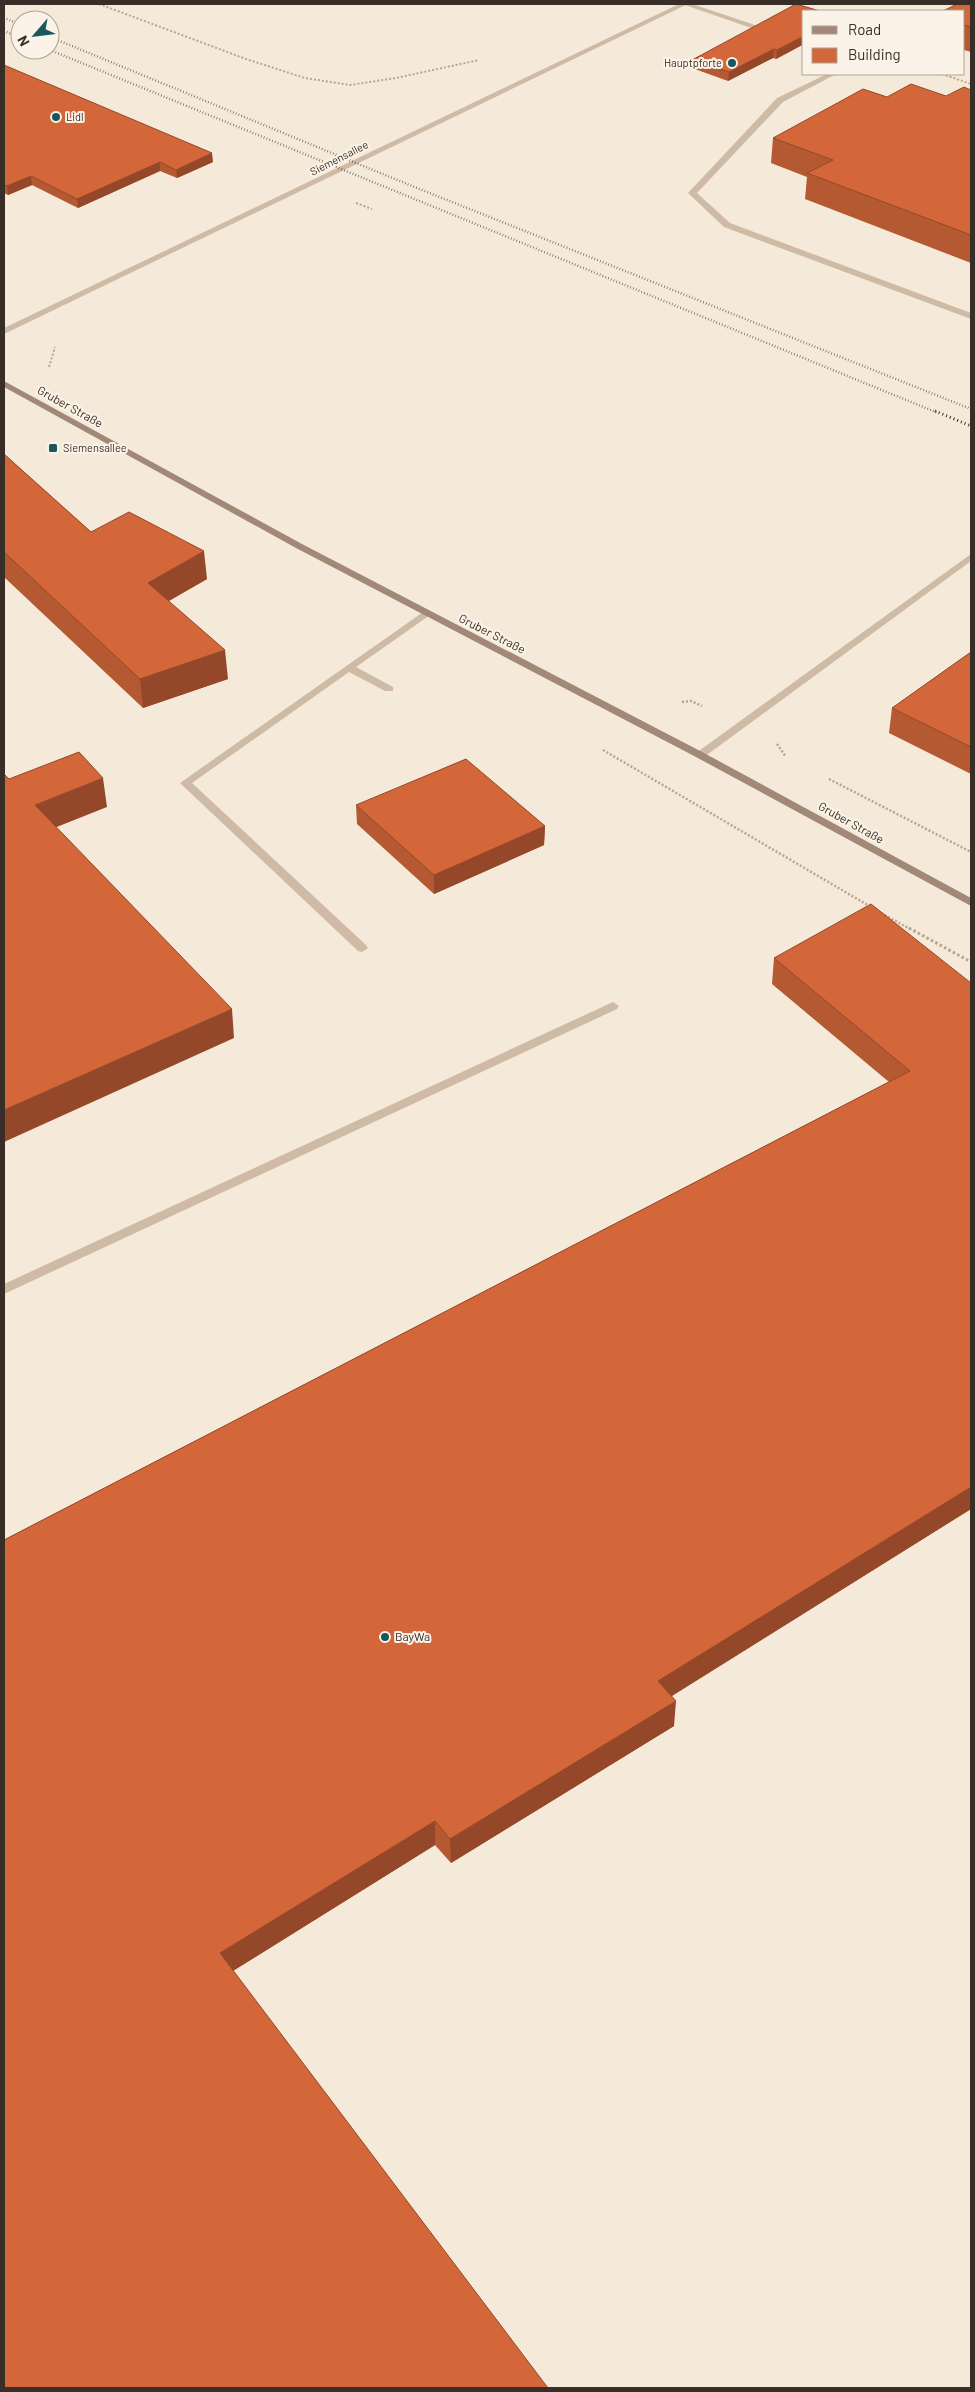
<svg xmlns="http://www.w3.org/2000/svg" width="975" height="2392" viewBox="0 0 975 2392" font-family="Barlow,sans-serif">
<rect width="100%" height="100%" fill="#f5eada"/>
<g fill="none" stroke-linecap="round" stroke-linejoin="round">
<g stroke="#baa48f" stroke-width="2" stroke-dasharray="2 2" stroke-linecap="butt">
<polyline points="99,4 246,59 305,78 350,85 396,78 479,60"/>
<polyline points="942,74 971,84"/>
<polyline points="356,203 372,209"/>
<polyline points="49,367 55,347"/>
</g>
<g stroke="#baa48f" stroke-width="2.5" stroke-dasharray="2 2" stroke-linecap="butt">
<polyline points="682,702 691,701 702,706"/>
<polyline points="777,744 786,757"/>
<polyline points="603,750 871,907"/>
<polyline points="829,779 971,852"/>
<polyline points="881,913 912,930"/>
</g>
<polyline stroke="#baa48f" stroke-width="3" stroke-dasharray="2.5 2.5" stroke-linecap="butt" points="909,928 971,962"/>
<g fill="#cebaa5" fill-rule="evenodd">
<polygon points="682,4 692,4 767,29 760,31"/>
<polygon points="827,74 836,74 783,102 697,193 730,223 971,313 971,319 724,227 688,193 777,98"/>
<polygon points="971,554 971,561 704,757 696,757 696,753"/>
<polygon points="426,610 431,613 430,615 356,667 393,687 393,691 385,691 349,672 192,783 366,945 368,948 362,952 358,951 180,783"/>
<polygon points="613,1002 619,1006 617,1009 4,1294 4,1284"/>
</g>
<polygon fill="#cebaa5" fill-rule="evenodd" points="679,4 688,4 4,334 4,328"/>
<polygon fill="#a28876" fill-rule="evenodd" points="4,381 302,544 704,753 971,898 971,906 696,757 296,548 4,387"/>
<g stroke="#392e27" stroke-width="2.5" stroke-dasharray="0.5 2.5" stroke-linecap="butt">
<polyline points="4,18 20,24"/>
<polyline points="4,31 20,37"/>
<polyline points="50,37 412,186 971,409"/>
<polyline points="50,50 938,413"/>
</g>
<polyline stroke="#392e27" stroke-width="3" stroke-dasharray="1 3" stroke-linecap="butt" points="935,411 971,426"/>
</g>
<g fill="#b55932">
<polygon points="971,4 971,52 964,50 964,11"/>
<polygon points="804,11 804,44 776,59 773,58 728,81 692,68 692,60"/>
<polygon points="4,65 213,162 177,178 160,171 78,208 32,185 8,195 4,193"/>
<polygon points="971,90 971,263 805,199 807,177 771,163 773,138 887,97 946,96"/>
<polygon points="4,454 91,532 207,579 169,601 228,679 143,708 4,577"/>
<polygon points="971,652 971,774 889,733 892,708"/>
<polygon points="356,805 545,826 544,845 434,894 357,824"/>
<polygon points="774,958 971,983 971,1509 671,1696 674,1726 451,1863 435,1845 233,1971 4,2388 4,1540 889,1082 772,984"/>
</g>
<g fill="#944829">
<polygon points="804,36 804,44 776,59 777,50"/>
<polygon points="774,49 773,58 728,81 729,72"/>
<polygon points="212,153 213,162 177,178 176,170"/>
<polygon points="160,162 160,171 78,208 77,199"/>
<polygon points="31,176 32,185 8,195 7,186"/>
<polygon points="204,551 207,579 151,611 148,583"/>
<polygon points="225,650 228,679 143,708 140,679"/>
<polygon points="103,778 107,807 39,834 35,805"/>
<polygon points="545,826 544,845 434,894 434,875"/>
<polygon points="232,1009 234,1038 4,1142 4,1110"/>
<polygon points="971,1487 971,1509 656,1706 658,1681"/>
<polygon points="676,1701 674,1726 451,1863 450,1839"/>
<polygon points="435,1821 435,1845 223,1977 220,1953"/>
</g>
<g fill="#d3673a" stroke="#944829">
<polygon points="796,4 820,11 804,11 804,36 777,50 774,49 729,72 692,60"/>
<polygon points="957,4 971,4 971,27 964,25 964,11 943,11"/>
<polygon points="4,65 212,153 176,170 160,162 77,199 31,176 7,186 4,185"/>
<polygon points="911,84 946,96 964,87 971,90 971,235 807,173 833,160 773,138 863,89 887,97"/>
<polygon points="4,454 91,532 129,512 204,551 148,583 225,650 140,679 4,552"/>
<polygon points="971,652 971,747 892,708"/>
<polygon points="79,752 103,778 35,805 232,1009 4,1110 4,774 9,779"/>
<polygon points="466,759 545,826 434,875 356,805"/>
<polygon points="871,904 971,983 971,1487 658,1681 676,1701 450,1839 435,1821 220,1953 548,2388 4,2388 4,1540 910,1071 774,958"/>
</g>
<g fill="#18575f" stroke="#fbf3e7" stroke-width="2">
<circle cx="732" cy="63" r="5"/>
<circle cx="56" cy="117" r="5"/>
<rect x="48" y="443" width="10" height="10" rx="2.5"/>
<circle cx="385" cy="1637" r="5"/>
</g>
<g text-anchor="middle" stroke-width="4" stroke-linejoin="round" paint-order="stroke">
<g font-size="11" fill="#392e27" stroke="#fbf3e7" text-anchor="start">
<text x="722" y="67" text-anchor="end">Hauptpforte</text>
<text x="66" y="121">Lidl</text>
<text x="63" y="452">Siemensallee</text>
</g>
<g font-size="11" fill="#392e27" stroke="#fbf3e7">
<text transform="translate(339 158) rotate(-27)" y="4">Siemensallee</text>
</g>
<g font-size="12" fill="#392e27" stroke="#fbf3e7">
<text transform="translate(70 407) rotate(29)" y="4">Gruber Straße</text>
<text transform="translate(492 634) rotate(27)" y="4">Gruber Straße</text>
<text transform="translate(851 823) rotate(29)" y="4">Gruber Straße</text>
</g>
<g font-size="12" fill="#392e27" stroke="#fbf3e7" text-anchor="start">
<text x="395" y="1641">BayWa</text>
</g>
</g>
<rect width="975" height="2392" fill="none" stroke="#392e27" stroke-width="10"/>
<rect x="802" y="10" width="162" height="65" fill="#fbf3e7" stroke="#ada49a"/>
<rect x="812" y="26" width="25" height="8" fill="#a28876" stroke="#ada49a"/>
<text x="848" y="35" font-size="15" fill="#392e27">Road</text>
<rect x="812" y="48" width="25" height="15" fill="#d3673a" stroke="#ada49a"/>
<text x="848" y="60" font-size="15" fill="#392e27">Building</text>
<g transform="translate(35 35) rotate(242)"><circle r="24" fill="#fbf3e7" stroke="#ada49a"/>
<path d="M0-4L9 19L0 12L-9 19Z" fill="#18575f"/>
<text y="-8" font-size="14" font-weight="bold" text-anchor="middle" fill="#392e27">N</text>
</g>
</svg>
